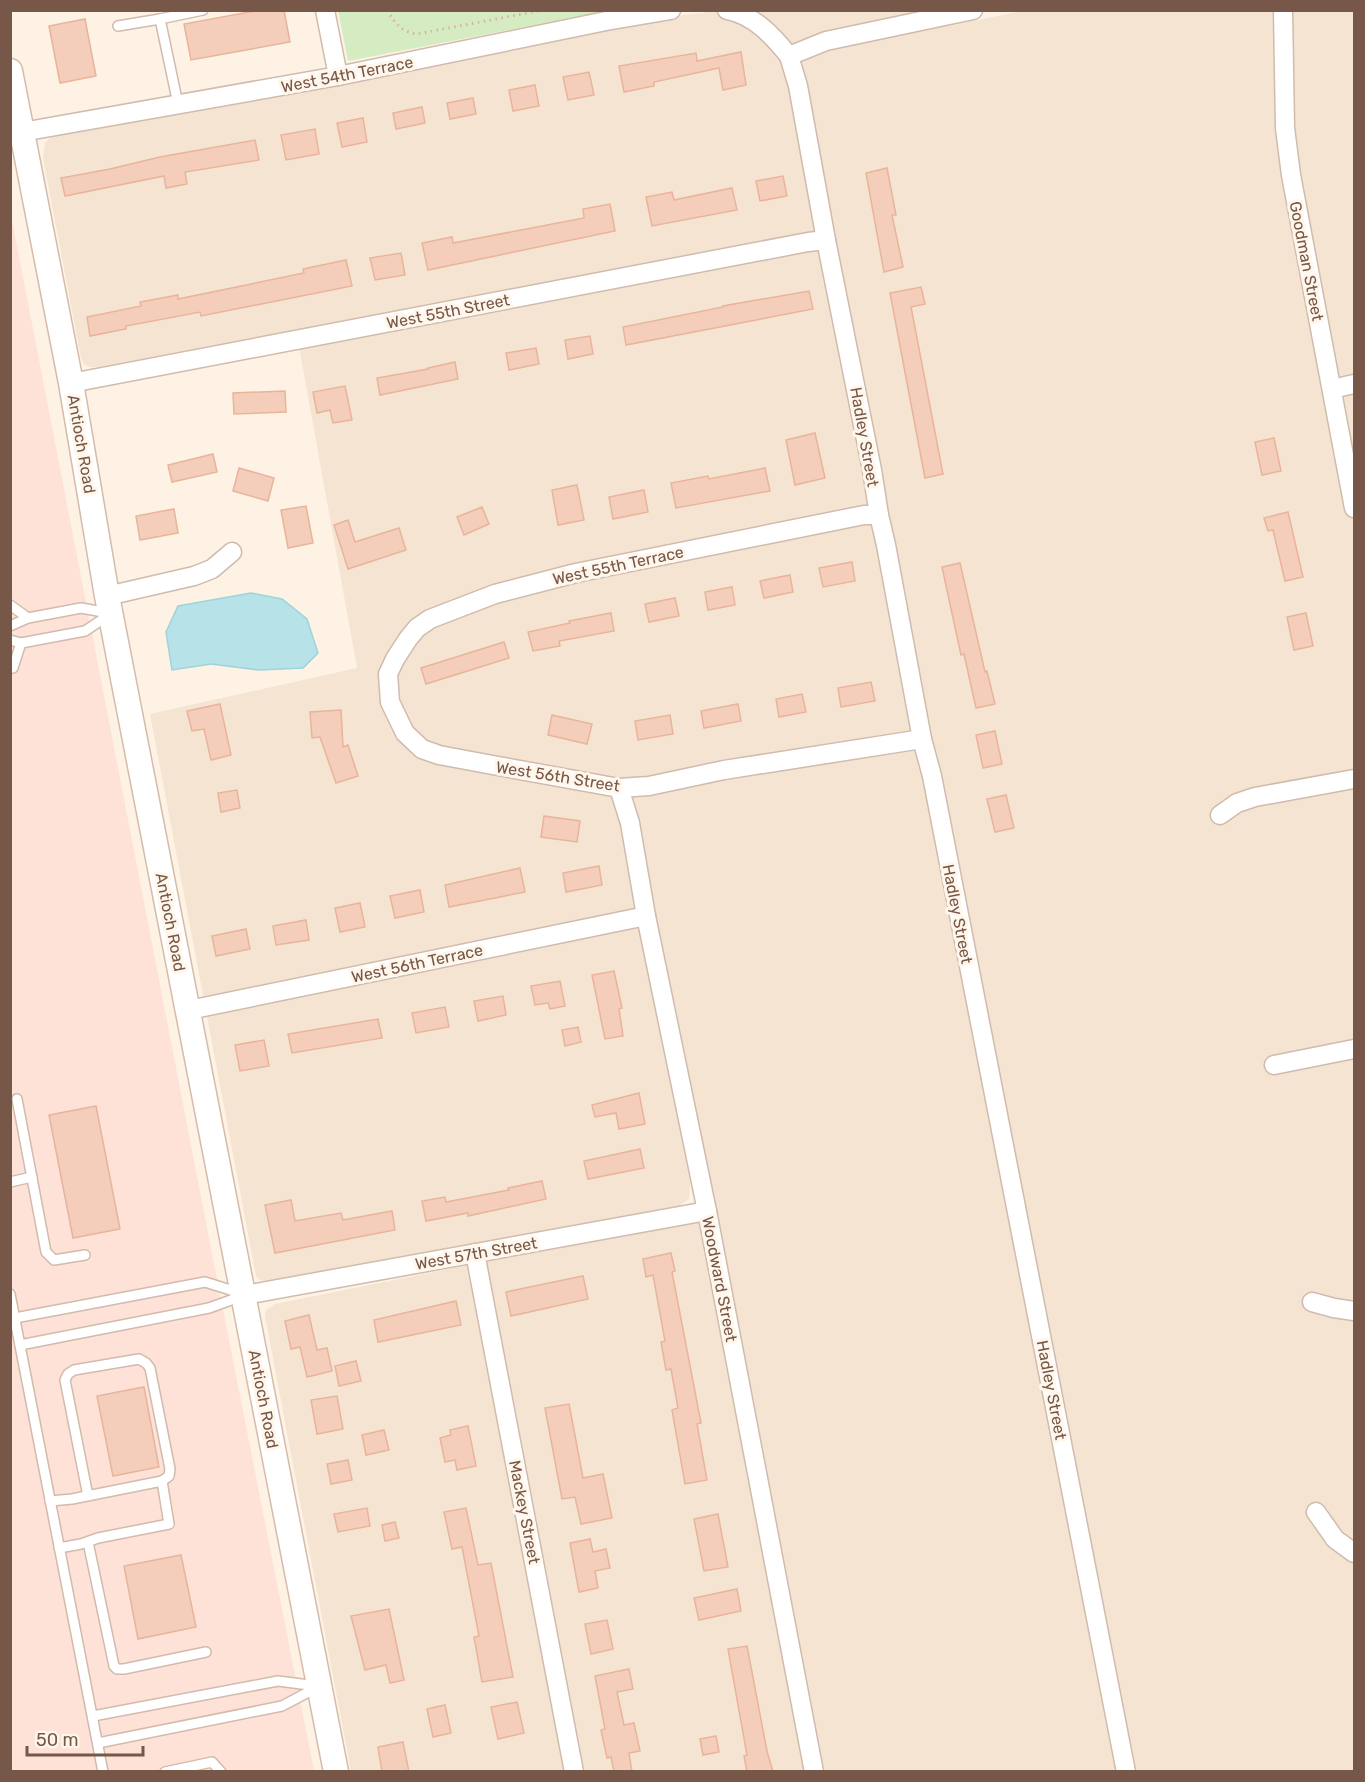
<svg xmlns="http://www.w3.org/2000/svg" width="1365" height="1782" viewBox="0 0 1365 1782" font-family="Rubik,sans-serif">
<rect width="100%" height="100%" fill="#fdf2e4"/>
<polygon fill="#f5e4d2" points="1027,10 1354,11 1354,1771 351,1771 265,1316 266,1310 275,1304 698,1219 712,1207 669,1074 690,1182 689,1199 679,1206 276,1283 260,1280 256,1276 150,714 357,668 296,330 97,367 89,367 84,364 81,358 43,158 45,143 54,133 664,17 705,13 705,11 954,11 946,12 949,26"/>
<polygon fill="#fee1d7" points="10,210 213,1259 314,1771 11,1771"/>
<polygon fill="#d5ecc2" points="338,10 608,10 608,11 348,61"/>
<polygon fill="#b7e3e8" stroke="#9dd4da" stroke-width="1.5" points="251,593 282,599 307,619 318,653 303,668 259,670 211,664 172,670 166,632 178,606"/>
<g fill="#f4ceba" stroke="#e8b49a" stroke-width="1.5">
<polygon points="260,10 284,10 290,42 191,60 184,24"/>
<polygon points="85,19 96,76 60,83 49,26"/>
<polygon points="741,52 746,85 723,90 719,68 654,82 654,86 624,92 619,66 696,53 697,61"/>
<polygon points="589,72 594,95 568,100 563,77"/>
<polygon points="535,85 539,106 513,111 509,90"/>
<polygon points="473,98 476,114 450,119 447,103"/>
<polygon points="422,107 425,123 396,129 393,113"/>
<polygon points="363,118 367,142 342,147 337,123"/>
<polygon points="315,129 319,154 286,160 281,135"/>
<polygon points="255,140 259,160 185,172 187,184 166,188 164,176 65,196 61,178 110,169 160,157"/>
<polygon points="887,168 896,215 892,215 903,267 884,272 866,173"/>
<polygon points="783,176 787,196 760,201 756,181"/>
<polygon points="732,188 737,210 652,226 646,197 672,192 674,200"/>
<polygon points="610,204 615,231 428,270 422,243 452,237 453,243 584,218 583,209"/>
<polygon points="401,253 405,275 375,280 370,258"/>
<polygon points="346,260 352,286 201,316 200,312 126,326 126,329 90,336 87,317 141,306 140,302 178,295 178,299 304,273 303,269"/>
<polygon points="921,287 925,304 911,307 943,474 925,478 890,293"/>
<polygon points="809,291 813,309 626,345 623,327 723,307 723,306"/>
<polygon points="590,336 593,354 568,359 565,340"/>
<polygon points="536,348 539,364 509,370 506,353"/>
<polygon points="455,362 458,379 380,395 377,378 428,369 428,368"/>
<polygon points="345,386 352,420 333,423 330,410 317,413 313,392"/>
<polygon points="285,391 286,412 234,414 233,393"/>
<polygon points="815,433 825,478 795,485 786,440"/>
<polygon points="1274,438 1281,471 1262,475 1255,442"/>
<polygon points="213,454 217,472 172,482 168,465"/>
<polygon points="239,468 274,478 268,501 233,491"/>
<polygon points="765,468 770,491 676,508 671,483 708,476 709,479"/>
<polygon points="577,485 584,520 558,525 552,490"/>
<polygon points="644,490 648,512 613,519 609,497"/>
<polygon points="306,506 313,543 288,548 281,510"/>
<polygon points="482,507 489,524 464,535 457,517"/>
<polygon points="174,509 178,533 140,540 136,516"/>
<polygon points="1288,512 1303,577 1285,581 1273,530 1268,531 1264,518"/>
<polygon points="348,520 355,542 399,528 406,550 348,569 334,525"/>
<polygon points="852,562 855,581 823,587 819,568"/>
<polygon points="960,563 985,672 987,671 995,704 976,708 964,654 961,655 942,567"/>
<polygon points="790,575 793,592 764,598 760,581"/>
<polygon points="732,587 735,605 708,610 705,592"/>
<polygon points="675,598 679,616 649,622 645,604"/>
<polygon points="611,613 614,631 559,641 560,646 533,651 528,632 570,623 569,621"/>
<polygon points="1306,613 1313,646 1294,650 1287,617"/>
<polygon points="504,642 509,658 426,684 421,668"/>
<polygon points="871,682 875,701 841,707 838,688"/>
<polygon points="802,694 806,712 779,717 776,699"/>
<polygon points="220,704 231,755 211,760 204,729 192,731 187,711"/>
<polygon points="738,704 741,721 704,728 701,711"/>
<polygon points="341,710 343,747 348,745 358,776 336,783 320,737 312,738 310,712"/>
<polygon points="552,715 592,724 587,744 548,735"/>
<polygon points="670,715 673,734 638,740 635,721"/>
<polygon points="995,731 1002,764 983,768 976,735"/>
<polygon points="237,790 240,808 221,812 218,793"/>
<polygon points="1006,795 1014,828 995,832 987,799"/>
<polygon points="544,816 580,821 577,842 541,837"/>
<polygon points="599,866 602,885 566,892 563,873"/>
<polygon points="520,868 525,892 449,907 445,885"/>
<polygon points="420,890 424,912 395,918 390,896"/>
<polygon points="360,903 365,927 340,932 335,908"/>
<polygon points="306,920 309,940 276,945 273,926"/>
<polygon points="246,929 250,949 216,956 212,936"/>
<polygon points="614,971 622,1008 619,1009 623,1036 605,1039 592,975"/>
<polygon points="560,981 565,1006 550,1009 548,1003 535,1005 531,986"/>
<polygon points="503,996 506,1015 478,1021 474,1001"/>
<polygon points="445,1007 449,1027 416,1033 412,1013"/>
<polygon points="378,1019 382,1038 292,1053 288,1034"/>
<polygon points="578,1027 581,1042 565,1046 562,1030"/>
<polygon points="264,1040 269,1066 240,1071 235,1045"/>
<polygon points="639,1093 645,1124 619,1129 616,1113 595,1117 592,1105"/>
<polygon points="96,1106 120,1229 73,1238 49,1115"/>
<polygon points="640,1149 644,1168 588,1179 584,1161"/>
<polygon points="542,1181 546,1199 468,1216 468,1213 426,1221 422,1201 445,1197 446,1202 509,1190 508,1188"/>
<polygon points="291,1200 295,1221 341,1213 343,1220 392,1211 395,1230 275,1253 265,1205"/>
<polygon points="671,1253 675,1271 672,1272 701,1423 697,1424 707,1480 685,1484 672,1410 678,1408 671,1369 666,1370 661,1342 665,1341 653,1275 646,1277 643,1259"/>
<polygon points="583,1276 588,1299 511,1316 506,1292"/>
<polygon points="456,1301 461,1325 378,1342 374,1320"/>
<polygon points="309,1315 317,1350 327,1348 332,1371 307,1377 300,1347 291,1349 285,1321"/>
<polygon points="356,1361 361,1381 339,1386 335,1366"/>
<polygon points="144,1387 159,1467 113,1476 97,1396"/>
<polygon points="337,1396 343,1429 317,1434 311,1400"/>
<polygon points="569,1404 583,1478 603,1474 612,1518 581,1524 575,1497 562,1499 545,1408"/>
<polygon points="468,1426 476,1466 457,1470 455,1460 445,1462 440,1438 451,1435 450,1430"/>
<polygon points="384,1430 389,1450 366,1455 362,1435"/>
<polygon points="348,1460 352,1480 331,1484 327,1464"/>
<polygon points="367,1508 370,1526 338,1532 334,1514"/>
<polygon points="466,1508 478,1565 491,1563 513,1677 482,1682 474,1637 479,1636 462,1547 452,1549 444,1512"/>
<polygon points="718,1514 728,1567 704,1571 694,1519"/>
<polygon points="395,1522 399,1538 385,1541 382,1525"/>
<polygon points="590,1539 593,1552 606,1549 610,1568 595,1571 598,1588 579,1592 570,1543"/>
<polygon points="181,1555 196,1627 138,1639 124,1566"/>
<polygon points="737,1589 741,1611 699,1620 694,1598"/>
<polygon points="389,1609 404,1680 390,1683 386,1665 365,1670 351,1616"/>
<polygon points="607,1620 613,1649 591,1654 585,1624"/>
<polygon points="747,1646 767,1751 773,1772 747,1772 744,1756 747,1755 728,1649"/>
<polygon points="629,1669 633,1689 617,1692 624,1725 634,1723 640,1751 629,1753 632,1772 614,1772 611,1757 607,1758 601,1730 605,1729 595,1676"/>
<polygon points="517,1702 524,1733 498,1739 491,1707"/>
<polygon points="445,1705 451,1733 433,1737 427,1709"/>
<polygon points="716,1736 719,1752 703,1755 700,1739"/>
<polygon points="403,1742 409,1772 382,1772 378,1747"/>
</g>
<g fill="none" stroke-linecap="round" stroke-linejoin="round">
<defs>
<g id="lane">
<polyline points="118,26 160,19"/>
<polyline points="178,104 160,19 203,10"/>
<polyline points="10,605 28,618"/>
<polyline points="10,626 28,618 81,608 109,613"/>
<polyline points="10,640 21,643 85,631 109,615"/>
<polyline points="13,668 21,643"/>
<polyline points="17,1099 46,1252 54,1260 85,1255"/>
<polyline points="10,1182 32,1177"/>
<polyline points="10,1294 103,1772"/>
<polyline points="15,1318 205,1282 240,1293"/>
<polyline points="20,1345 209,1308 242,1296"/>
<polyline points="50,1501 72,1499 162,1481 169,1476 170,1469 150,1368 146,1363 139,1359 74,1370 68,1374 65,1380 88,1496"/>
<polyline points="88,1542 114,1666 117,1669 124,1669 206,1652"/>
<polyline points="59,1548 81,1544 98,1538 169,1524 162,1481"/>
<polyline points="93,1716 278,1681 317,1686"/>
<polyline points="98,1743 282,1706 318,1687"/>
<polyline points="165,1772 212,1762 221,1772"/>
</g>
<g id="street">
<polyline points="325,10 338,76"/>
<path d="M727 10C754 15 773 36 789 56L826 41 973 10"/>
<polyline points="1283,10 1285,128 1291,175 1354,508"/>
<polyline points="789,56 798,86 826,240 872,470 879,515 886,545 922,739 932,776 1126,1772"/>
<polyline points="22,132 338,76 606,21 671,10"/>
<polyline points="71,383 808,242 826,240"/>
<polyline points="1332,389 1354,384"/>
<polyline points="879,515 864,515 576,573 495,594 430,619 417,628 408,639 395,659 388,674 390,702 405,733 422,749 439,755 498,766 619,788 649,786 724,770 922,739"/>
<polyline points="107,596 194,576 212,569 232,552"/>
<polyline points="619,788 630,823 646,916 707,1211 814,1772"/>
<polyline points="1220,815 1237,803 1255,797 1354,779"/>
<polyline points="189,1010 646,916"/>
<polyline points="1274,1065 1354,1049"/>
<polyline points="475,1253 574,1772"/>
<polyline points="245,1295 707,1211"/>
<polyline points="1312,1302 1334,1308 1354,1311"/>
<polyline points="1316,1512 1335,1539 1354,1553"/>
</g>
<polyline id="secondary" points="10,71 71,383 107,596 336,1772"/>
</defs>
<use href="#lane" stroke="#d1bbac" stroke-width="12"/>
<use href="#street" stroke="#d1bbac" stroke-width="21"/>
<use href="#secondary" stroke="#d5bbaa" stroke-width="27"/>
<path stroke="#d9b29d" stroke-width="3" stroke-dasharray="1.5 4.5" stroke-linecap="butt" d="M387 10C395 23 401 32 417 34L543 10"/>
<use href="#lane" stroke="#fff" stroke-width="9"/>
<use href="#street" stroke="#fff" stroke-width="18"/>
<use href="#secondary" stroke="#fff" stroke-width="24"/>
</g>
<g text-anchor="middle" stroke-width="6" stroke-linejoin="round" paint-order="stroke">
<g font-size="16" fill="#775748" stroke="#fff6ec">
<text transform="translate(347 74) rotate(-11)" y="6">West 54th Terrace</text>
<text transform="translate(1307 261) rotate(79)" y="6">Goodman Street</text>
<text transform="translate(448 311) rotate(-11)" y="6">West 55th Street</text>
<text transform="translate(865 437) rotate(80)" y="6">Hadley Street</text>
<text transform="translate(82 444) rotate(80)" y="6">Antioch Road</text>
<text transform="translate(618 565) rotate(-12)" y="6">West 55th Terrace</text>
<text transform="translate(558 776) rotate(9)" y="6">West 56th Street</text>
<text transform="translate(958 914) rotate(79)" y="6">Hadley Street</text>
<text transform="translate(171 922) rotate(79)" y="6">Antioch Road</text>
<text transform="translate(417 963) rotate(-12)" y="6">West 56th Terrace</text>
<text transform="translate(476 1253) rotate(-10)" y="6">West 57th Street</text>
<text transform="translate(720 1279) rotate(79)" y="6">Woodward Street</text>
<text transform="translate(1052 1390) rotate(79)" y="6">Hadley Street</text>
<text transform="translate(264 1399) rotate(79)" y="6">Antioch Road</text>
<text transform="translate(525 1512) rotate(79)" y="6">Mackey Street</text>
</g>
</g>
<rect width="1365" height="1782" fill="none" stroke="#775748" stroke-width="24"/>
<path d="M27 1746v9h116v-9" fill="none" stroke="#775748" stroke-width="3"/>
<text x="36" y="1746" font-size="18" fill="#775748" stroke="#fff6ec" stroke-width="4.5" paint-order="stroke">50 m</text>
</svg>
